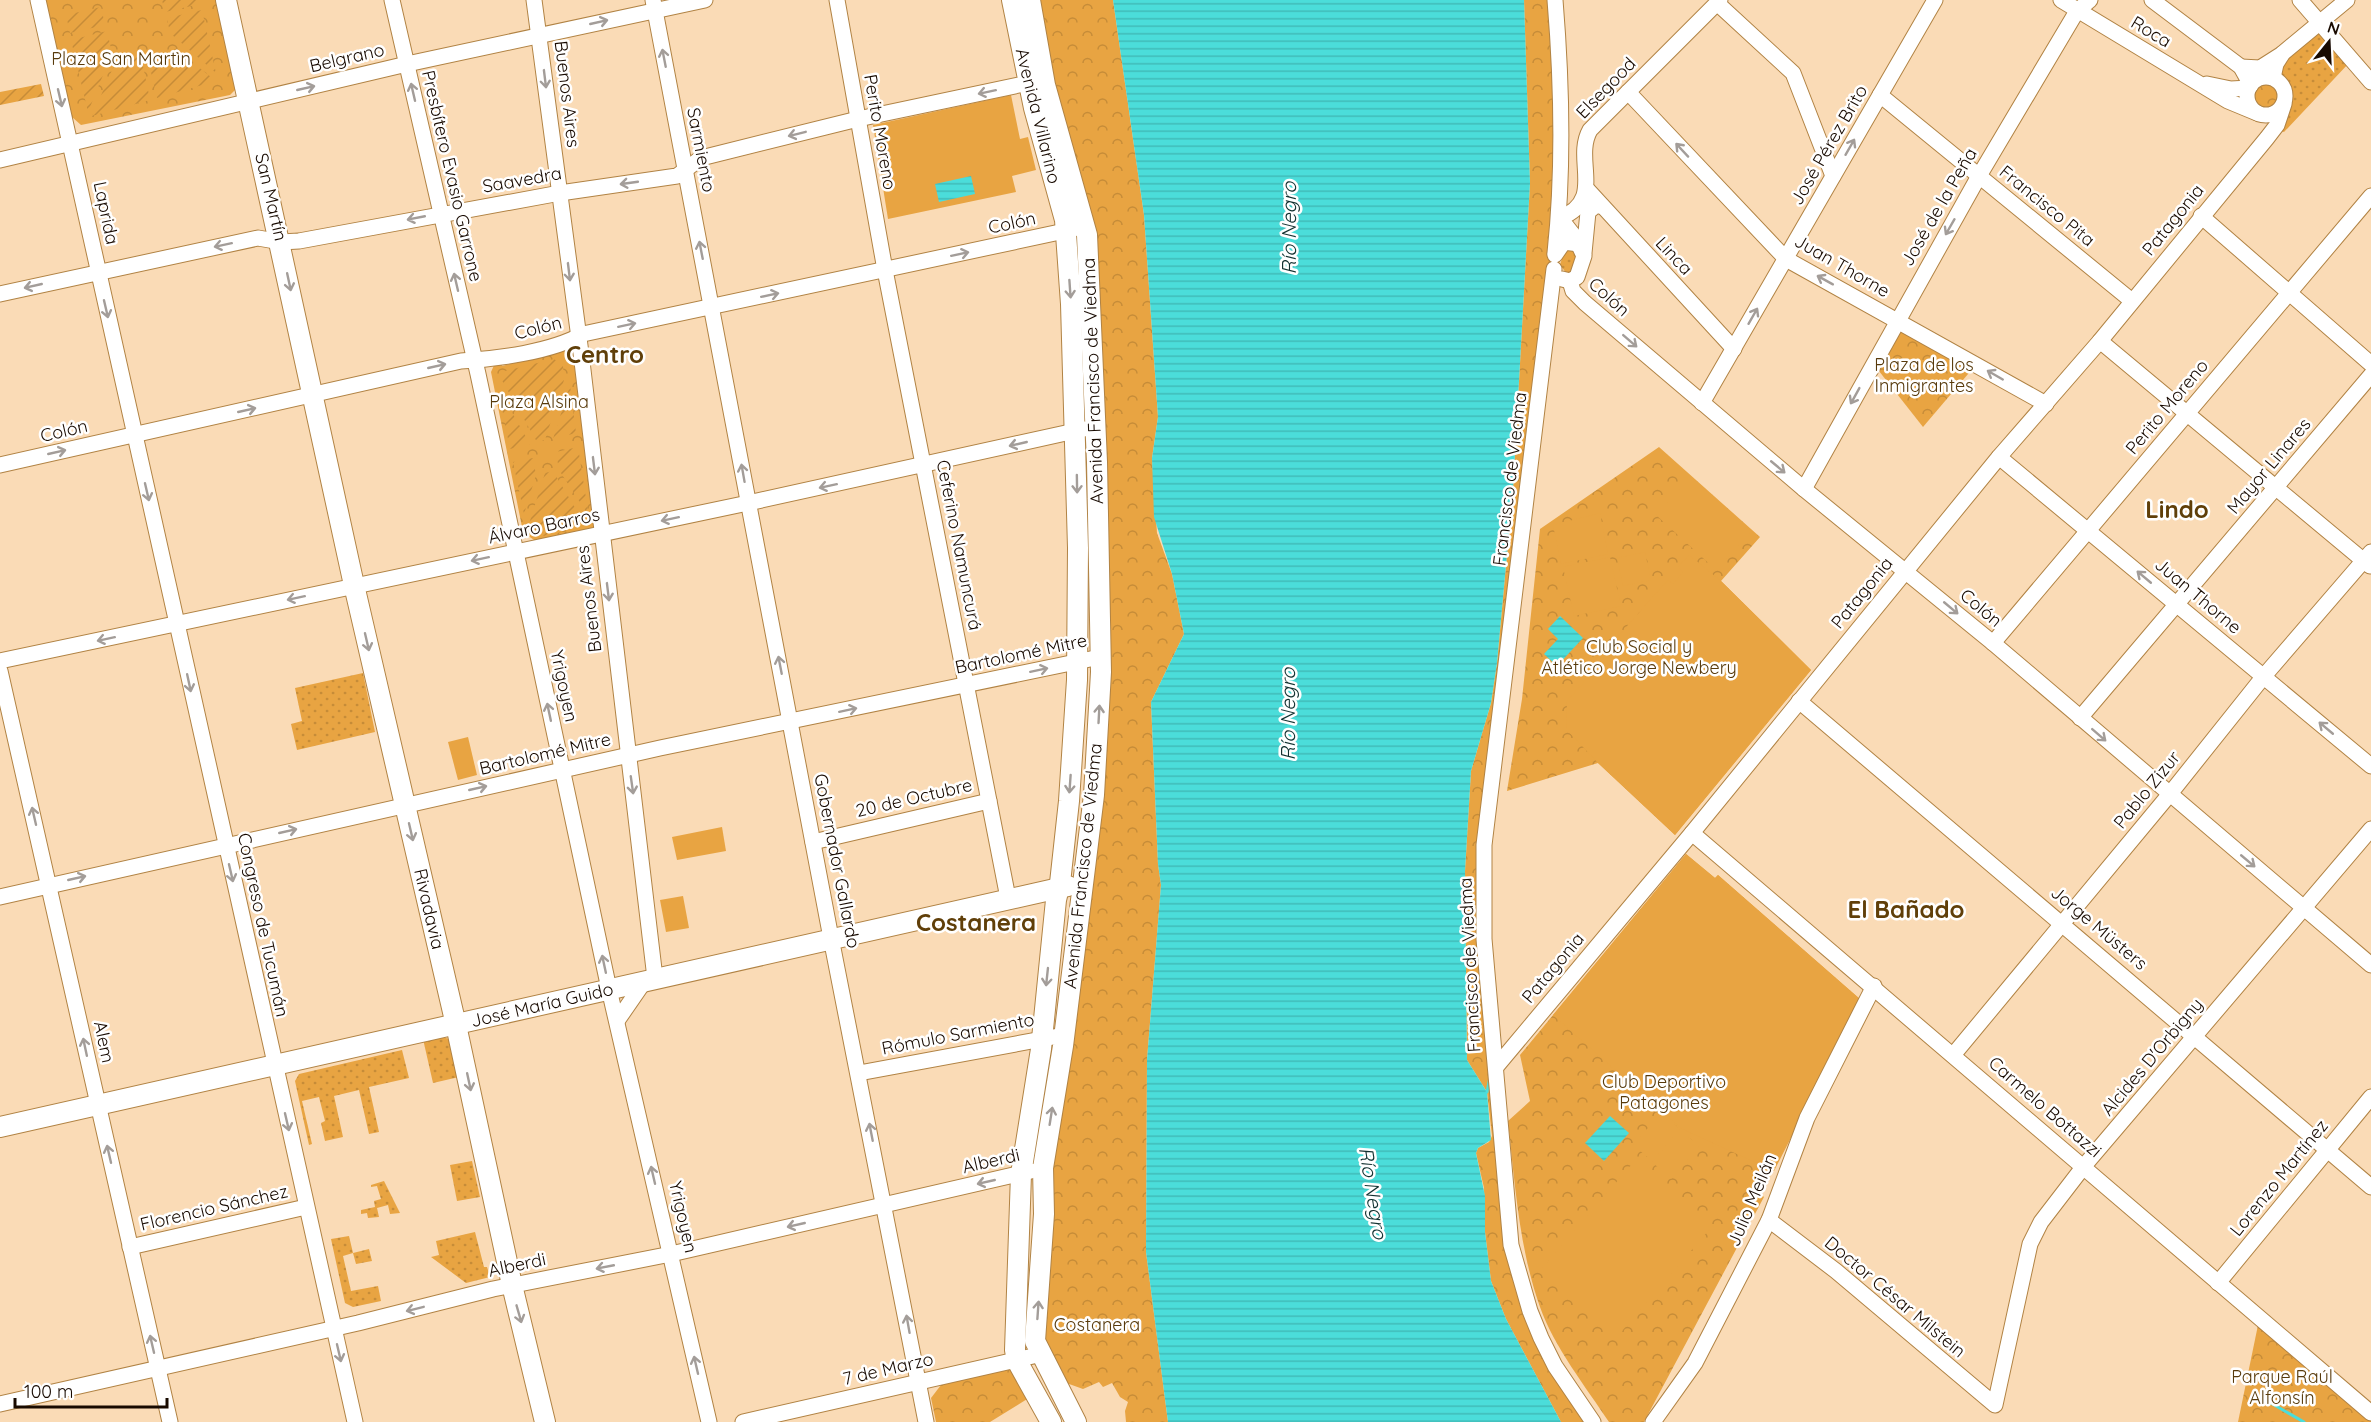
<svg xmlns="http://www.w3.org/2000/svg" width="2371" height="1422" viewBox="0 0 2371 1422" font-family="Quicksand,sans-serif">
<defs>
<pattern id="grass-dots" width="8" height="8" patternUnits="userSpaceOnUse" patternTransform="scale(1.5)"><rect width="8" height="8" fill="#e8a442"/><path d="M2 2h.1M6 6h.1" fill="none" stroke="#c68c38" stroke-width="1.8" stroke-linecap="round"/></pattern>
<pattern id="forest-crowns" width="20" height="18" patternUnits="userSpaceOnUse" patternTransform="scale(1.5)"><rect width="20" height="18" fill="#e8a442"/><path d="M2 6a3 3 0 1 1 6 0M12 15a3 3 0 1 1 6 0" fill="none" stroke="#c68c38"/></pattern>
<pattern id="garden-furrows" width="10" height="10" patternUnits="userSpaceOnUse" patternTransform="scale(1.5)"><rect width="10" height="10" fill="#e8a442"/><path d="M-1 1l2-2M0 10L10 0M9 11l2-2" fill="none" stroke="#c68c38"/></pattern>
<pattern id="water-rules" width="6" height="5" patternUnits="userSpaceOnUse" patternTransform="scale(1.5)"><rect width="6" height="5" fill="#4bddda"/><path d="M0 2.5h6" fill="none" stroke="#41bcb9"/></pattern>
</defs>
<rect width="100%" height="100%" fill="#fadbb6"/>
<g fill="url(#grass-dots)">
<path d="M2317 33 2323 34 2349 63 2284 132 2278 130C2284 113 2296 93 2279 78L2282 64Z"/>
<polygon points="1565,248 1577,250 1576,269 1567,274 1560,265"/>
<polygon points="363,673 375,732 297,750 291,724 302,721 295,688"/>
<polygon points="440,1036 449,1039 459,1077 433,1083 423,1039"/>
<polygon points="402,1050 409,1078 369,1087 379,1132 369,1134 359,1090 334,1096 343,1137 325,1141 321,1123 325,1121 319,1097 302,1101 312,1144 309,1145 295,1081 299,1074"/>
<polygon points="472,1161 480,1197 457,1201 450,1165"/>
<polygon points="384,1181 400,1213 390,1214 388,1205 377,1208 379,1217 368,1218 367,1213 361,1214 361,1210 375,1207 374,1201 381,1199 377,1186 371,1187 371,1185"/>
<polygon points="475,1232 484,1267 487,1267 490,1277 466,1283 431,1257 439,1255 436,1241"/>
<polygon points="349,1236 353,1253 369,1249 372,1261 356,1264 353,1253 343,1256 351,1291 378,1286 381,1301 353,1307 345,1303 331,1239"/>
</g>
<g fill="url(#forest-crowns)">
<polygon points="46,0 220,0 237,88 230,95 81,125 72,117"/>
<polygon points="1038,0 1113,0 1144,215 1158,417 1152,458 1157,533 1172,574 1184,634 1151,702 1158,864 1161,885 1147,1060 1146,1252 1168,1422 1126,1422 1125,1411 1128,1402 1120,1397 1112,1383 1103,1387 1099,1382 1083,1389 1058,1380 1039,1342 1049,1188 1099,795 1094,239 1054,87"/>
<polygon points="1524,0 1550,0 1556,120 1552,254 1477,839 1507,1249 1585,1422 1561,1422 1506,1319 1491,1281 1485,1232 1484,1188 1476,1153 1478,1148 1489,1142 1492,1136 1487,1092 1467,1060 1465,871 1471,771 1491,703 1497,663 1513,489 1530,183"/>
<circle cx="2267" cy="95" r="13"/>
<polygon points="1898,328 1974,367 1923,427 1875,366"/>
<polygon points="566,350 576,354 595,527 542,541 534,540 523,532 491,372 495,363 501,362 502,366"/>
<polygon points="1659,447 1760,537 1721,581 1811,670 1675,835 1598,763 1507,791 1522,699 1540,529"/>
<path d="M1686 854 1715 878 1718 875 1861 1000 1761 1194 1764 1197 1644 1422H1609C1586 1387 1554 1347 1540 1307 1519 1248 1515 1184 1508 1121L1530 1101 1520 1055Z"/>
<polygon points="2258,1325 2371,1417 2371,1422 2238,1422"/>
<polygon points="1010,1369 1014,1370 1032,1396 990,1422 936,1422 931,1398 941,1385"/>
</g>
<g fill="url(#garden-furrows)">
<polygon points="162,0 200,0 200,4 165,12"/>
<polygon points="101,7 105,25 70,33 66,15"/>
<polygon points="202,10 216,73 170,33 167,18"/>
<polygon points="107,31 112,53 88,112 71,40"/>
<polygon points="172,46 216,81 157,98 147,55 173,49"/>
<polygon points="141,56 150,100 92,116 116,61"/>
<polygon points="41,84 44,96 0,105 0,92"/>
<polygon points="554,359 563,366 564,380 545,440 537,442 500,377 505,371"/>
<polygon points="570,385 576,433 553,439"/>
<polygon points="498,388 530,444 510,449"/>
<polygon points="578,447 588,511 587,513 559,470 556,452"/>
<polygon points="533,458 536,475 524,514 513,462"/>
<polygon points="553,471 583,521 576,529 538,537 530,530 529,524 545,473"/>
</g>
<g fill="#e8a442">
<polygon points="1011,95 1020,139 1028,137 1036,170 1012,176 1016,192 888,219 873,125"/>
<polygon points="1690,478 1750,533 1716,570 1656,515"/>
<polygon points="1600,513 1608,554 1561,564 1553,525"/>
<polygon points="1645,552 1651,580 1623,586 1617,558"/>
<polygon points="1689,555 1721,581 1811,670 1675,835 1598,763 1566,729 1567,701 1591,674 1584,668 1599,650 1603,653 1668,580 1673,584 1683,572 1678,567"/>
<polygon points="1610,557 1621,606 1574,616 1563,567"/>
<polygon points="468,737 477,775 458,780 448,742"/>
<polygon points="722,827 726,851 677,860 672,837"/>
<polygon points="1686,854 1715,878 1718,875 1861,1000 1774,1171 1682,1129 1553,1015"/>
<polygon points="683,896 689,928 666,932 660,900"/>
<polygon points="1662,1112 1680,1129 1652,1161 1633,1145"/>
<polygon points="1681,1130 1699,1146 1671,1179 1652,1162"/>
<polygon points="1632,1164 1709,1230 1616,1338 1542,1268"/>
</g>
<g fill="url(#water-rules)">
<polygon points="1113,0 1524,0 1530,183 1513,489 1497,663 1491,703 1471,771 1465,871 1467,1060 1487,1092 1491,1140 1478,1148 1476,1153 1485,1196 1485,1232 1491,1281 1506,1319 1561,1422 1168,1422 1146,1252 1147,1060 1161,885 1158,864 1151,702 1184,634 1172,574 1154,517 1152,458 1158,417 1144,215"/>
<polygon points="971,176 975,194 939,202 935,184"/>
<polygon points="1560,616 1583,638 1557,666 1544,654 1558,639 1548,629"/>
<polygon points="1610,1116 1629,1133 1604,1161 1585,1143"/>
</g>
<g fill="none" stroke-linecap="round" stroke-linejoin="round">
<g stroke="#4bddda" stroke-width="3">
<polyline points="1487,1092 1490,1077"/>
<polyline points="2262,1398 2304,1422"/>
</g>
<defs>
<g id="minor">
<polyline points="38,0 355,1422"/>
<polyline points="392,0 478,374 609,989 709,1422"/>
<polyline points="534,0 581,353 655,978"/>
<polyline points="653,0 831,938 926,1422"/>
<polyline points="837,0 885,270 1008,898"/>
<path d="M1555 0C1562 85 1564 169 1555 253"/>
<polyline points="2061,0 2228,101 2257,113"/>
<polyline points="2152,0 2241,67 2251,85"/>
<polyline points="2300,0 2371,82"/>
<polyline points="1717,3 1793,73 1833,176"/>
<polyline points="2241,67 2260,68 2282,54"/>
<circle cx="2266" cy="96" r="19"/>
<polyline points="2273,78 2276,64 2283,53 2347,0"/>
<polyline points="2207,84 2231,89 2249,88"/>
<polyline points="1628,92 1786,259 2046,404"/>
<polyline points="1880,95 2132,301"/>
<polyline points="0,160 407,64 705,0"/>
<polyline points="1586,188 1734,349"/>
<polyline points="2201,216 2371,364"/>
<path d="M1560 218C1606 200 1573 160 1590 130L1720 0"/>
<polyline points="1560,218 1575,237 1584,256 1577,277 1570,281 1562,279"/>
<polyline points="1584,253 1588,212 1595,206 1601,206"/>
<polyline points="1555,255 1564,242 1579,244"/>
<polyline points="1554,269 1484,845 1484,939 1511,1245 1530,1311 1541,1338 1555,1366 1593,1422"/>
<polyline points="1570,281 1573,291 1585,303 1804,489 1993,643 2371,965"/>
<polyline points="0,294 258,238 281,242 299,241 560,193 677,176 701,158 858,119 1038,81"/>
<polyline points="2100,341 2370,566"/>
<polyline points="1702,403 1935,0"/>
<polyline points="1999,457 2371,766"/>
<path d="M0 465 461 361C497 359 551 352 583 334L1074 229"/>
<polyline points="1804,489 1979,176 2077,11 2090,0"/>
<polyline points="1993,643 2371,196"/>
<polyline points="0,661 748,503 1084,429"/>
<polyline points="0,671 170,1422"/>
<polyline points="1799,701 2371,1187"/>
<polyline points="2080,718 2371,375"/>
<polyline points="1692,833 2371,1413"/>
<polyline points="813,842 989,801"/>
<polyline points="0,897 660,748 1100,657"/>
<polyline points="617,1021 644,982"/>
<polyline points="1954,1054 2169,795 2264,676 2371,552"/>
<polyline points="1496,1067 1692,833 1999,457 2100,341 2267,138 2277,125 2284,104"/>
<polyline points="859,1073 1064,1035"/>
<polyline points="1769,1220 1836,1271 1995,1405 2030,1244 2041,1222 2084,1166 2371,829"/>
<polyline points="130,1247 306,1207"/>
<polyline points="2218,1283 2371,1097"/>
<polyline points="0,1404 358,1323 493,1289 671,1254 1031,1171"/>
<polyline points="743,1422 1042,1354"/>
<polyline points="1653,1422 1695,1363 1769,1220 1807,1118 1874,986"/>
</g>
<g id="major">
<polyline points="226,0 354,585 456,1025 512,1285 545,1422"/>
<polyline points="1012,0 1034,108 1065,220 1071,304 1078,548 1077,680 1069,801 1060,883 1056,900 1041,1049 1021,1174 1015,1350 1017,1361 1051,1422"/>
<polyline points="1030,0 1045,85 1087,235 1097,462 1101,672 1094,795 1063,1046 1043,1168 1044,1214 1035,1341 1076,1422"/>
<polyline points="0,1127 1068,886"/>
</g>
</defs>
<use href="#minor" stroke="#b18344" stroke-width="17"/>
<use href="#major" stroke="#b18344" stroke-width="22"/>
<use href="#minor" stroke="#fff" stroke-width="15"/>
<use href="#major" stroke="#fff" stroke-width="20"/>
</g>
<defs><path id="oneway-shaft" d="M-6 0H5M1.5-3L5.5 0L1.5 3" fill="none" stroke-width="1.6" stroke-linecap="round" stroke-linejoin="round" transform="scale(1.5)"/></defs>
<g stroke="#a39d99">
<use href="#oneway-shaft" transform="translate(599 22) rotate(-13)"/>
<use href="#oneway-shaft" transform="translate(664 58) rotate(-101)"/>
<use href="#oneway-shaft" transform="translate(545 79) rotate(83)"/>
<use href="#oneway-shaft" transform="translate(306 88) rotate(-13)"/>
<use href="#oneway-shaft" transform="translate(413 92) rotate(-103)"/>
<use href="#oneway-shaft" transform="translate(987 92) rotate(168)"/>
<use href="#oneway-shaft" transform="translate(60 98) rotate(77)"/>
<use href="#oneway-shaft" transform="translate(797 134) rotate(166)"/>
<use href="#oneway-shaft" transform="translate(1850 147) rotate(-60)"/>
<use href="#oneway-shaft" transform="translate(1682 150) rotate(-133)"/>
<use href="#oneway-shaft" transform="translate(629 183) rotate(172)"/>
<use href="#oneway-shaft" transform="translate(416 218) rotate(169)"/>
<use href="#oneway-shaft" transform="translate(1950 227) rotate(120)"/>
<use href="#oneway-shaft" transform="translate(223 245) rotate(168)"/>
<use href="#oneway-shaft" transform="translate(701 250) rotate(-101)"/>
<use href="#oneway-shaft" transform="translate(960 254) rotate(-12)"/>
<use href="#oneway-shaft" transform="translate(569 272) rotate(83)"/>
<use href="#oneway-shaft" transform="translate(1825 280) rotate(-151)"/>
<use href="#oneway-shaft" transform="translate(289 282) rotate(78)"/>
<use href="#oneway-shaft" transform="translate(456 282) rotate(-103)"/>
<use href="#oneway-shaft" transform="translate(33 286) rotate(167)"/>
<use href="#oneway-shaft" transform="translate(1070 289) rotate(86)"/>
<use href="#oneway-shaft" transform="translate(770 295) rotate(-12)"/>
<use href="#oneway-shaft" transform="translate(106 309) rotate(77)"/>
<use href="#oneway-shaft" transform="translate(1753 316) rotate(-60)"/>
<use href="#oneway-shaft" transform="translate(627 325) rotate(-12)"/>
<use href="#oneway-shaft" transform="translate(1630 341) rotate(41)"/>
<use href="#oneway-shaft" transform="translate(437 366) rotate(-13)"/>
<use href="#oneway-shaft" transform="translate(1995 375) rotate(-150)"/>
<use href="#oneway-shaft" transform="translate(1855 396) rotate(119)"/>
<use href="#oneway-shaft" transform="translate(247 410) rotate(-13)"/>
<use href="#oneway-shaft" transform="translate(1018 444) rotate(167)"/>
<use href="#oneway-shaft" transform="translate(57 452) rotate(-13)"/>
<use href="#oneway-shaft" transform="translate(594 466) rotate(83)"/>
<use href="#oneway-shaft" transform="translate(1778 467) rotate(40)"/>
<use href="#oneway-shaft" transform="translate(743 473) rotate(-100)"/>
<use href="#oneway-shaft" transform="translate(1077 484) rotate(89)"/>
<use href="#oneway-shaft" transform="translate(828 486) rotate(168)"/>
<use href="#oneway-shaft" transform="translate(147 492) rotate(77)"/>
<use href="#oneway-shaft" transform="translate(670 519) rotate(168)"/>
<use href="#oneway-shaft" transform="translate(480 559) rotate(168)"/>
<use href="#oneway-shaft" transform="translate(2144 577) rotate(-140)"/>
<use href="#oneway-shaft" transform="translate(608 592) rotate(83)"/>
<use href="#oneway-shaft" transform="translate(296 598) rotate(168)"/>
<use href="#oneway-shaft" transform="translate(1951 608) rotate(40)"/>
<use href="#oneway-shaft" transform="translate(106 639) rotate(168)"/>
<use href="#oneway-shaft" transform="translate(367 642) rotate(77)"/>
<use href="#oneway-shaft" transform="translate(780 665) rotate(-101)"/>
<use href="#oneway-shaft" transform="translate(1039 670) rotate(-12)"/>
<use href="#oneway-shaft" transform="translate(189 683) rotate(78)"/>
<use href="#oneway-shaft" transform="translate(848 710) rotate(-12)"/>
<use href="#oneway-shaft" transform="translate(549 712) rotate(-102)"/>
<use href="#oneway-shaft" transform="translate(1099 714) rotate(-87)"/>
<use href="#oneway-shaft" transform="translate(2326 728) rotate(-140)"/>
<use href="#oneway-shaft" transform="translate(2099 735) rotate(41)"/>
<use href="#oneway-shaft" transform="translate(1070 784) rotate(94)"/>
<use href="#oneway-shaft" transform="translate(632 785) rotate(82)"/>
<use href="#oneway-shaft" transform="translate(478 788) rotate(-13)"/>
<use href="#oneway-shaft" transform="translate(34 816) rotate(-103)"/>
<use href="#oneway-shaft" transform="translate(288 831) rotate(-13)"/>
<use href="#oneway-shaft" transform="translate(411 832) rotate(77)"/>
<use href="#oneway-shaft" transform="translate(2248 861) rotate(40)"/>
<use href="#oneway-shaft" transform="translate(231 873) rotate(77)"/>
<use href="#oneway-shaft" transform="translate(77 878) rotate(-13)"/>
<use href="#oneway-shaft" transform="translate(604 964) rotate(-102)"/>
<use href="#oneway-shaft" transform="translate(1047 977) rotate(96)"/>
<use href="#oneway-shaft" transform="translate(85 1047) rotate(-102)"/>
<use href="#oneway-shaft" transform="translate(469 1082) rotate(78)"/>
<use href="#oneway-shaft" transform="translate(1051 1116) rotate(-81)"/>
<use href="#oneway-shaft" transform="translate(287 1122) rotate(77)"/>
<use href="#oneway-shaft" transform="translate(871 1132) rotate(-101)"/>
<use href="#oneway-shaft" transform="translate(109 1154) rotate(-103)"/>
<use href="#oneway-shaft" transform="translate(653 1175) rotate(-103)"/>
<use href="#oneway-shaft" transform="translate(986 1182) rotate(167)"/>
<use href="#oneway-shaft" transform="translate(796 1225) rotate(167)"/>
<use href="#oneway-shaft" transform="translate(605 1267) rotate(169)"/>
<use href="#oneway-shaft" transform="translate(415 1309) rotate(166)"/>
<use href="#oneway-shaft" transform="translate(1038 1310) rotate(-86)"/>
<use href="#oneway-shaft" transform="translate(519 1314) rotate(74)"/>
<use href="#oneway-shaft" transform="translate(908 1324) rotate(-100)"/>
<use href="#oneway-shaft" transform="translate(152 1344) rotate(-103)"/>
<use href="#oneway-shaft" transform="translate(339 1353) rotate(77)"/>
<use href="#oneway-shaft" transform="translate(696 1365) rotate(-103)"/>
</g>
<g text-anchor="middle" stroke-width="5" stroke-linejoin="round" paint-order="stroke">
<g font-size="18" fill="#180a00" stroke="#fff">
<text transform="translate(2151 32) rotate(31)" y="6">Roca</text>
<text transform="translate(347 58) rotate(-13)" y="6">Belgrano</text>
<text transform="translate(1606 88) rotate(-46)" y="6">Elsegood</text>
<text transform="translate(567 94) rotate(83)" y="6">Buenos Aires</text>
<text transform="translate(1038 116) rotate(76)" y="6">Avenida Villarino</text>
<text transform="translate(880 132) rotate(80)" y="6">Perito Moreno</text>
<text transform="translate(1829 145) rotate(-60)" y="6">José Pérez Brito</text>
<text transform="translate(701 150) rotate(79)" y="6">Sarmiento</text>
<text transform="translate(452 176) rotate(77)" y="6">Presbítero Evasio Garrone</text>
<text transform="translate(522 180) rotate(-10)" y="6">Saavedra</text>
<text transform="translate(271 197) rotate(77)" y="6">San Martín</text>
<text transform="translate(2047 206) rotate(39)" y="6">Francisco Pita</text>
<text transform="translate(1939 207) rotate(-60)" y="6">José de la Peña</text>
<text transform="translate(106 213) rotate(78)" y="6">Laprida</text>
<text transform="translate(2173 220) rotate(-51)" y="6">Patagonia</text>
<text transform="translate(1012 223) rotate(-12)" y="6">Colón</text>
<text transform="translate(1674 256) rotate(47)" y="6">Linca</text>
<text transform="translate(1842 266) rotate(30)" y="6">Juan Thorne</text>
<text transform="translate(1609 297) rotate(42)" y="6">Colón</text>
<text transform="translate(538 328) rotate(-14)" y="6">Colón</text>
<text transform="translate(1093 381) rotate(-92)" y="6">Avenida Francisco de Viedma</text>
<text transform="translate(2167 407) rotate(-50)" y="6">Perito Moreno</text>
<text transform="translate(64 431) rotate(-13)" y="6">Colón</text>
<text transform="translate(2269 466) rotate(-50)" y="6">Mayor Linares</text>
<text transform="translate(1510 479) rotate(-83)" y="6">Francisco de Viedma</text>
<text transform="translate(544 526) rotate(-12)" y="6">Álvaro Barros</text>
<text transform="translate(959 545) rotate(79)" y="6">Ceferino Namuncurá</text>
<text transform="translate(1862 593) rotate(-51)" y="6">Patagonia</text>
<text transform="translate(2198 596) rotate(40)" y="6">Juan Thorne</text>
<text transform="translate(589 599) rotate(-97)" y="6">Buenos Aires</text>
<text transform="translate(1981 608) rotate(40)" y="6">Colón</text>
<text transform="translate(1021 654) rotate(-12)" y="6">Bartolomé Mitre</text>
<text transform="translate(564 686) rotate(78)" y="6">Yrigoyen</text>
<text transform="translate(545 754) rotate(-13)" y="6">Bartolomé Mitre</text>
<text transform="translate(2147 790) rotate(-51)" y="6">Pablo Zizur</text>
<text transform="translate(914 798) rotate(-13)" y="6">20 de Octubre</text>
<text transform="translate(837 861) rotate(79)" y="6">Gobernador Gallardo</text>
<text transform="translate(1083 866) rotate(-84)" y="6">Avenida Francisco de Viedma</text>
<text transform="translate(429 909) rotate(77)" y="6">Rivadavia</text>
<text transform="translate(263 925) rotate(78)" y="6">Congreso de Tucumán</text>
<text transform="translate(2099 928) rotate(40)" y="6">Jorge Müsters</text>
<text transform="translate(1470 965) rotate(-93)" y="6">Francisco de Viedma</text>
<text transform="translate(1553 968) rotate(-50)" y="6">Patagonia</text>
<text transform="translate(542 1005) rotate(-13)" y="6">José María Guido</text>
<text transform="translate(958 1034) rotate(-11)" y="6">Rómulo Sarmiento</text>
<text transform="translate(104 1042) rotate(78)" y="6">Alem</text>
<text transform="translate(2152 1057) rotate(-50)" y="6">Alcides D'Orbigny</text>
<text transform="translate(2045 1107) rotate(41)" y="6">Carmelo Bottazzi</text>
<text transform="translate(991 1161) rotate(-13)" y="6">Alberdi</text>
<text transform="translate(2279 1178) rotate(-51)" y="6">Lorenzo Martínez</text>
<text transform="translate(1752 1200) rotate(-67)" y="6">Julio Meilán</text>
<text transform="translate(214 1208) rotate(-13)" y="6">Florencio Sánchez</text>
<text transform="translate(683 1217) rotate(77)" y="6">Yrigoyen</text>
<text transform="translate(517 1265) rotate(-12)" y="6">Alberdi</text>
<text transform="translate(1895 1297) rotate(40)" y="6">Doctor César Milstein</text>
<text transform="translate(888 1369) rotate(-13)" y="6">7 de Marzo</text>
</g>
<g font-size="18" fill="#583a0b" stroke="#fff">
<text x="121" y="65">Plaza San Martìn</text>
<text x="1924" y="371">Plaza de los<tspan x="1924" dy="21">Inmigrantes</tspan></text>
<text x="539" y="408">Plaza Alsina</text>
<text x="1639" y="653">Club Social y<tspan x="1639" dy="21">Atlético Jorge Newbery</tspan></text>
<text x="1664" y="1088">Club Deportivo<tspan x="1664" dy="21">Patagones</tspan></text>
<text x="1097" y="1331">Costanera</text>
<text x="2282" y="1383">Parque Raúl<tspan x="2282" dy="21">Alfonsín</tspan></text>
</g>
<g font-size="20" font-style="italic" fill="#123130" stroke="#fff">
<text transform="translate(1289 228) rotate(-90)" y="7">Río Negro</text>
<text transform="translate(1288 714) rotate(-90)" y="7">Río Negro</text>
<text transform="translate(1373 1193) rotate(81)" y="7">Río Negro</text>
</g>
<g font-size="24" font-weight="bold" fill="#603f09" stroke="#fff">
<text x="605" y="363">Centro</text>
<text x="2177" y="518">Lindo</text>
<text x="1906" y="918">El Bañado</text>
<text x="976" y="931">Costanera</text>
</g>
</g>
<g transform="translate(2329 42) rotate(18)" stroke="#ffffff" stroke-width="4.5" paint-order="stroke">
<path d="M0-4.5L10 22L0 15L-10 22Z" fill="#180a00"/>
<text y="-9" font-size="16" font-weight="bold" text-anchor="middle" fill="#180a00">N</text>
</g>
<path d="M15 1398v9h152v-9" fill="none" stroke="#180a00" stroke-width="3"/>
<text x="24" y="1398" font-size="18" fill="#180a00" stroke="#ffffff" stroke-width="4.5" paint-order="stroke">100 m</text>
</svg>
